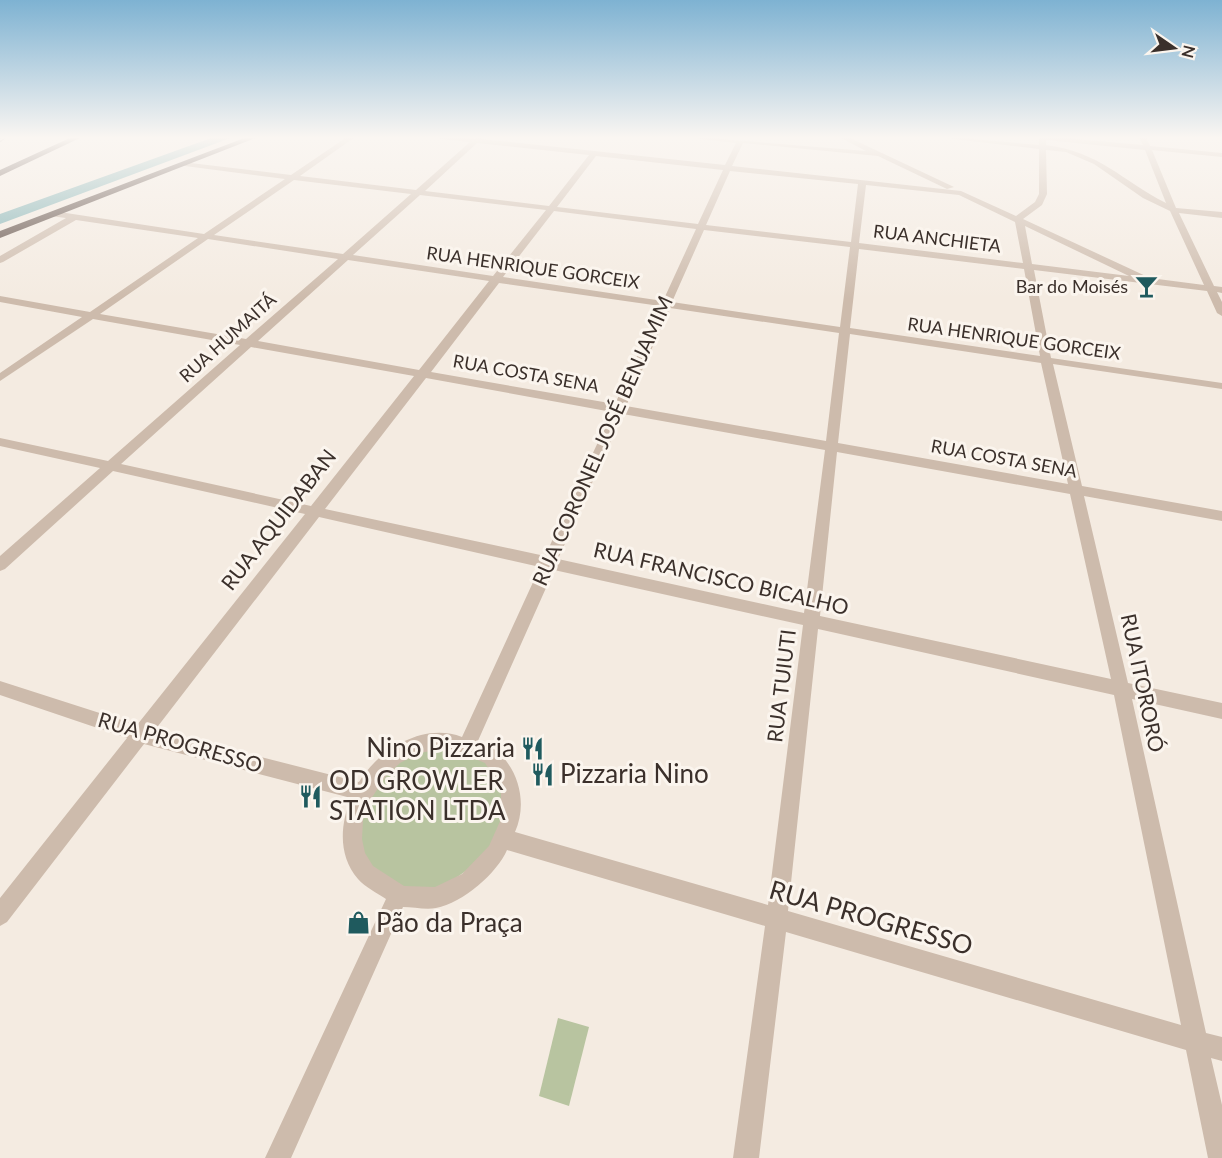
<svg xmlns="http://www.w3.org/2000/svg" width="1222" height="1158" viewBox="0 0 1222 1158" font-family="Lato,sans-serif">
<rect width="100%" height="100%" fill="#f4ebe1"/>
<g fill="#b8c4a0">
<polygon points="447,745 480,756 501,781 505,818 490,854 443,887 402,888 360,858 363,793 409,752"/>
<polygon points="558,1018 589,1027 569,1106 539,1096"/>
</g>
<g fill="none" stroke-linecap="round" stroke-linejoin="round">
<polygon fill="#7fb0b2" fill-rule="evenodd" points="214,137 233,137 0,224 0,214"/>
<path fill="#cdbbac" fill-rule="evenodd" d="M347 137H355L300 176 416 190 470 142 440 139 437 137 474 139 483 137 482 139 725 165 736 143 700 139 697 137 866 151 839 137H848L954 187 947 189 878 156 743 143 732 166 961 191 1016 216 1035 202 1039 194V149L953 139 950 137 1039 145V137H1053L1143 145 1139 137H1146L1150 146 1222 153V157L1152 150 1176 208 1222 212V218L1179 213 1214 286 1222 287V293L1217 292 1222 302V316L1217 313 1207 291 1034 270 1051 358 1222 383V389L1053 364 1082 486 1222 511V521L1084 496 1128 683 1222 703V719L1132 699 1206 1033 1222 1037V1061L1211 1058 1222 1105V1158H1208L1186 1050 786 932 759 1158H733L765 926 507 850C497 873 463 903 436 908 426 910 413 907 403 907L291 1158H265L386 899C377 893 365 887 358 879 338 856 340 825 351 798L144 744 7 922 0 926V898L127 738 0 695V681L137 725 305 514 113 471 5 569 0 571V556L100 468 0 446V438L108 461 240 345 93 319 0 381V373L82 317 0 302V296L90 312 198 238 76 220 3 262 0 263V256L66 218 50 216 49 214 53 211 204 234 285 179 185 166 182 162 291 175ZM1046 140 1145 150 1166 203C1121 180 1100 152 1046 145ZM477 143 589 155 549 206 425 191ZM1046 150 1066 152 1094 164 1143 198 1170 211 1204 285 1150 278 1023 219 1042 205 1047 194ZM596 156 723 170 698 224 557 207ZM730 171 858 184 851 242 706 225ZM294 180 411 194 343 254 214 235ZM866 185 959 195 1015 222 1023 263 859 243ZM420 195 546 210 493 276 353 255ZM554 211 696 229 663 301 503 277ZM1025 226 1129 276 1032 264ZM704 230 850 247 840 327 672 302ZM208 239 338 259 246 339 100 314ZM859 249 1024 269 1040 356 850 328ZM348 260 489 281 419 370 258 341ZM499 283 660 306 615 404 431 372ZM670 308 839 333 826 441 626 406ZM850 334 1041 363 1068 484 838 443ZM251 347 414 376 311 506 121 464ZM426 378 612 412 545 556 325 509ZM623 414 825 450 804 613 558 559ZM837 452 1070 494 1111 679 820 616ZM319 517 540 567 462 737C424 722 379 749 359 782L155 730ZM554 570 803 625 768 905 515 832C527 805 520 773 499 753 494 748 484 745 477 743ZM818 629 1114 695 1181 1025 788 911ZM449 748 485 763 501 788V819L489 846 462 874 435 887 404 886 373 866 365 853 362 839 363 820 367 805 386 776 400 763 419 753Z"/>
<g fill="#5c4a42" fill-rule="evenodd">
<polygon points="72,137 82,137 0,176 0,170"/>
<polygon points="247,137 258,137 0,238 0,231"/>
</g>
<defs>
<polyline id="rail" points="0,140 4,137"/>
</defs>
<use href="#rail" stroke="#3b302b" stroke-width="4"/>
<use href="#rail" stroke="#fbf5ee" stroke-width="2" stroke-dasharray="8" stroke-linecap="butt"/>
</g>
<linearGradient id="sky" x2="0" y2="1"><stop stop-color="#7eb2d2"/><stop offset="0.46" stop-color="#faf6f2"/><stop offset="1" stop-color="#faf6f2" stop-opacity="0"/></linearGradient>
<rect width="1222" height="299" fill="url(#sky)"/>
<defs>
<symbol id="bar-bare" viewBox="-9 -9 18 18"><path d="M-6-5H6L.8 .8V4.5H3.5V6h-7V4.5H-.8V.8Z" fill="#1f5a5e" stroke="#fbf5ee" stroke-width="2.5" paint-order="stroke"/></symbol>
<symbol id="restaurant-bare" viewBox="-9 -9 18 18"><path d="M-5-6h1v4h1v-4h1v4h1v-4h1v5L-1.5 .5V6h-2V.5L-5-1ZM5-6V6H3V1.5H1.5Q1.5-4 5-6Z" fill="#1f5a5e" stroke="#fbf5ee" stroke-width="2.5" paint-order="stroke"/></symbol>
<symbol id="shop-bare" viewBox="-9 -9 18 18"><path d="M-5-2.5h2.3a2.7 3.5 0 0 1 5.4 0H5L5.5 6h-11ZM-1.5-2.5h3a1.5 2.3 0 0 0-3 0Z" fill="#1f5a5e" stroke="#fbf5ee" stroke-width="2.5" paint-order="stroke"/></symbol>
</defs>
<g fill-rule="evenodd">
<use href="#bar-bare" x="1130" y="270" width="33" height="33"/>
<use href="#restaurant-bare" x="516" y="732" width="33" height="33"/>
<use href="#restaurant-bare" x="526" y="758" width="33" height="33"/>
<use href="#restaurant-bare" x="294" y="780" width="33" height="33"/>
<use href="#shop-bare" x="342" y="906" width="33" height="33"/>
</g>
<g text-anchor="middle" stroke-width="6" stroke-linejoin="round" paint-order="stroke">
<g font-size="18" fill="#3b302b" stroke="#fbf5ee">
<text transform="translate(937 239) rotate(7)" y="6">RUA ANCHIETA</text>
<text transform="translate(533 268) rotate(8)" y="6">RUA HENRIQUE GORCEIX</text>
<text transform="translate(228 338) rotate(-42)" y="6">RUA HUMAITÁ</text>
<text transform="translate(1014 339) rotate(8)" y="6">RUA HENRIQUE GORCEIX</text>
<text transform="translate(526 374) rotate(10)" y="6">RUA COSTA SENA</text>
<text transform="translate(1004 459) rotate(10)" y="6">RUA COSTA SENA</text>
</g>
<g font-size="18" fill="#3b302b" stroke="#fbf5ee" text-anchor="end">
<text x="1128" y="293">Bar do Moisés</text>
</g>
<g font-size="21" fill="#3b302b" stroke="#fbf5ee">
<text transform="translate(603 441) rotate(-66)" y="7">RUA CORONEL JOSÉ BENJAMIM</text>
<text transform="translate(279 520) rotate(-52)" y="7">RUA AQUIDABAN</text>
<text transform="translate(721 579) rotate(13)" y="7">RUA FRANCISCO BICALHO</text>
<text transform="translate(1142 683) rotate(78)" y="7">RUA ITORORÓ</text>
<text transform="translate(782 686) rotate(-83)" y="7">RUA TUIUTI</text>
<text transform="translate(180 743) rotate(16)" y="7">RUA PROGRESSO</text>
</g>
<g font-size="26" fill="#3b302b" stroke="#fbf5ee" text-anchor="start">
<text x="515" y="757" text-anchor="end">Nino Pizzaria</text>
<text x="560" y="783">Pizzaria Nino</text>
<text x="329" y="790">OD GROWLER<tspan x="329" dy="30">STATION LTDA</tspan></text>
<text x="376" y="932">Pão da Praça</text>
</g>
<g font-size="26" fill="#3b302b" stroke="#fbf5ee">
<text transform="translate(871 918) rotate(16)" y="9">RUA PROGRESSO</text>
</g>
</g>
<g transform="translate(1174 48) rotate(104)" stroke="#fbf5ee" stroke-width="4.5" paint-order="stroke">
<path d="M0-4.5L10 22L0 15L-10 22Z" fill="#3b302b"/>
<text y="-9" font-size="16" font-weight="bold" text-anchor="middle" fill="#3b302b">N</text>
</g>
</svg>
